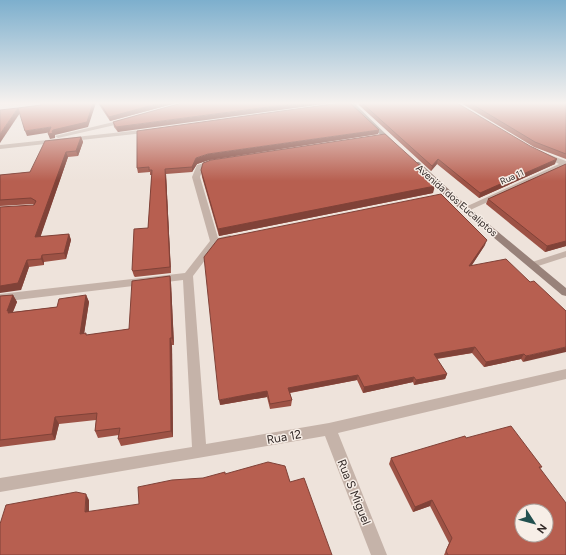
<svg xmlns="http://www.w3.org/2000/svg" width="566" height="555" viewBox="0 0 566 555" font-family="Figtree,sans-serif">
<rect width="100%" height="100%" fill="#eee3db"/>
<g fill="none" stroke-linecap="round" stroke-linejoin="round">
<g fill="#c5b3a9" fill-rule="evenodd">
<polygon points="348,103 363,103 341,108 338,106"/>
<polygon points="126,119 129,121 128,122 58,138 55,136"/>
<polygon points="151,129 154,131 153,132 0,149 0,145"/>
<polygon points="545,153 566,161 566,166 468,211 465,211 461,209 559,164 543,156 542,155"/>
<polygon points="216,160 219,160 219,164 203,168 200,177 218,238 230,235 235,238 233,240 218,243 193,276 206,444 329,423 566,369 566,379 338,433 387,555 371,555 325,436 0,492 0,478 192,447 183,280 0,302 0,294 185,273 210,241 192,177 197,165"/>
<polygon points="566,251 566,257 532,268 527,265 529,263"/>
</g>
<g fill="#98827a" fill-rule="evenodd">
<polygon points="347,103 354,103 394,142 394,144 390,144"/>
<polygon points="413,162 419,162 468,207 566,288 566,296 562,295 462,211 413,166"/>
</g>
</g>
<g fill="#9d5245">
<polygon points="98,103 176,103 110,121"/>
<polygon points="182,103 118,132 114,127 113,122"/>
<polygon points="359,103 457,103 555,164 479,198 437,164 431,171 359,105"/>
<polygon points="461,103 566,103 566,159 534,147"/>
<polygon points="379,130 378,134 209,160 197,164 192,172 166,174 171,273 135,277 134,276 132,270 148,228 152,175 150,175 150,172 138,173 137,168"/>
<polygon points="81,137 83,142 78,156 68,157 40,237 69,234 71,240 66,259 44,262 44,265 29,267 21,290 34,205 33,204 0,206 0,175 30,172"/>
<polygon points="566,164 566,246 545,252 486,204 488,199"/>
<polygon points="201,170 426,171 425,177 433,193 219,236 202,177"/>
<polygon points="485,245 472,265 530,282 566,311 523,362 521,359 484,367 472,353 437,359 447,374 445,379 414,385 413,382 363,393 357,380 290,393 292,400 291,406 270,409 267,397 220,405"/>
<polygon points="170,276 171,283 174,345 172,345 173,437 121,446 118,439 119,435 98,438 95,431 96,420 59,424 55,440 0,447 0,296 13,295 17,302 13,312 57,307 86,295 89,302 84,333 87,335 129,329"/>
<polygon points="466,438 542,467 540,468 566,555 444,555 449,543 430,506 413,512 389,464 391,458"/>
</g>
<g fill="#804238">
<polygon points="93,103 96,103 88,127 55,135 55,138 50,139 48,134 52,132 27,136 25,131 51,127 53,130"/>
<polygon points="160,103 176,103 110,121 109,117"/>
<polygon points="299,103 332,103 118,132 116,127"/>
<polygon points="18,108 20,113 0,143 0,134"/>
<polygon points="379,130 378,134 209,160 197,164 192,172 192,167 196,158 208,154"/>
<polygon points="81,137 83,142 78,156 76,151"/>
<polygon points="66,152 68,157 38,244 35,237"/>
<polygon points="438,159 437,164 431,171 432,166"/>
<polygon points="557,159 555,164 479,198 480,193"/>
<polygon points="165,169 166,174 171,273 170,267"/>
<polygon points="435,186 433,193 219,236 218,229"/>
<polygon points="69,234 71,240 66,259 64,253"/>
<polygon points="487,240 485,245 468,271 469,266"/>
<polygon points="566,241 566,246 545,252 547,246"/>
<polygon points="42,255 44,262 44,265 41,259"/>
<polygon points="27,260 29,267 21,290 0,293 0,286"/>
<polygon points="170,276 171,283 174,345 172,338"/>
<polygon points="13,295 17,302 11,316 7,311"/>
<polygon points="86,295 89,302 83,341 80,334"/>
<polygon points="170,338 172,345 173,437 171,431"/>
<polygon points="475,347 472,353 433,359 434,354"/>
<polygon points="566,347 566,352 523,362 526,356"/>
<polygon points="524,354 521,359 484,367 486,362"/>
<polygon points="447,374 445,379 414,385 416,380"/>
<polygon points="358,375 357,380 288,393 288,388"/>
<polygon points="414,377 413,382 363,393 364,387"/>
<polygon points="267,391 267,397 220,405 219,400"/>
<polygon points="55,417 59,424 55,440 52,434"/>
<polygon points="86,494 89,500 89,518 85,512"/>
<polygon points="432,500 430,506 413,512 415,507"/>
</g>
<g fill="#b75f50" stroke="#804238" fill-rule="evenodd">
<polygon points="40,103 93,103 87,122 53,130 52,132 54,133 48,134 51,127 25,131 18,108 41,105"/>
<polygon points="100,103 160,103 109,117"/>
<polygon points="182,103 299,103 116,127 113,122"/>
<polygon points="340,103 350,103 379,130 208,154 196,158 192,167 165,169 170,267 133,271 132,270 134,229 148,228 152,170 149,170 149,167 137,168 137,131"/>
<polygon points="362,103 457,103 530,146 557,159 480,193 438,159 432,166"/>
<polygon points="470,103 566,103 566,154 535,142"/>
<polygon points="18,108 0,134 0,110"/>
<polygon points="385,134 426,171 423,175 435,186 218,229 201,170 203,163 211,160"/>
<polygon points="81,137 76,151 66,152 35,237 69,234 64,253 42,255 41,259 27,260 18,283 0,286 0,207 34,205 36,201 31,198 0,200 0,175 30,172 45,141"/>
<polygon points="566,164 566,241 547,246 488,199"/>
<polygon points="441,194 487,240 469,266 506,259 530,282 534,281 566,311 566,347 526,356 524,354 486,362 475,347 434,354 447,374 416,380 414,377 364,387 358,375 288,388 292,400 270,404 267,391 219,400 204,257 218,239"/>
<polygon points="170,276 172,338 170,338 171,431 118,439 120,428 95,431 97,413 55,417 52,434 0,440 0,296 13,295 7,311 9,311 8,313 57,307 59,299 86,295 80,334 86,333 86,335 129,329 132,281"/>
<path d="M511 426 542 467H539L566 503V555H448L446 551 452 538 432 500 415 507 391 458 465 436 466 438ZM522 511H546V535H522Z"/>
<polygon points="268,462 285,466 290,482 304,478 332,555 0,555 0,524 6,505 76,492 86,494 85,512 139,504 138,487 172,480 203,478 225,472 225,474"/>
</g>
<linearGradient id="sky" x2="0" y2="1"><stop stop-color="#7dafcd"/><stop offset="0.57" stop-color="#f7f2ef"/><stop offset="1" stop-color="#f7f2ef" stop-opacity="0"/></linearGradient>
<rect width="566" height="181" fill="url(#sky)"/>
<g text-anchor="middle" stroke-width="3" stroke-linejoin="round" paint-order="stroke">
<g font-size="9" fill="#332a28" stroke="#f7eee7">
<text transform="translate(512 177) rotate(-24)" y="3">Rua 11</text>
</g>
<g font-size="10" fill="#332a28" stroke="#f7eee7">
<text transform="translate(457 200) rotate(41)" y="4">Avenida dos Eucaliptos</text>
</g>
<g font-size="12" fill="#332a28" stroke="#f7eee7">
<text transform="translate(284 437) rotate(-10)" y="4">Rua 12</text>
<text transform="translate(354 492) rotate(68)" y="4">Rua S Miguel</text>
</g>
</g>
<g transform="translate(534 523) rotate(126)"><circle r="19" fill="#f7eee7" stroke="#a9a09b"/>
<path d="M0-3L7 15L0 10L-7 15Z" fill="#224f4e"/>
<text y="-6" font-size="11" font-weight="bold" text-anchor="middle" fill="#332a28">N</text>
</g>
</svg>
